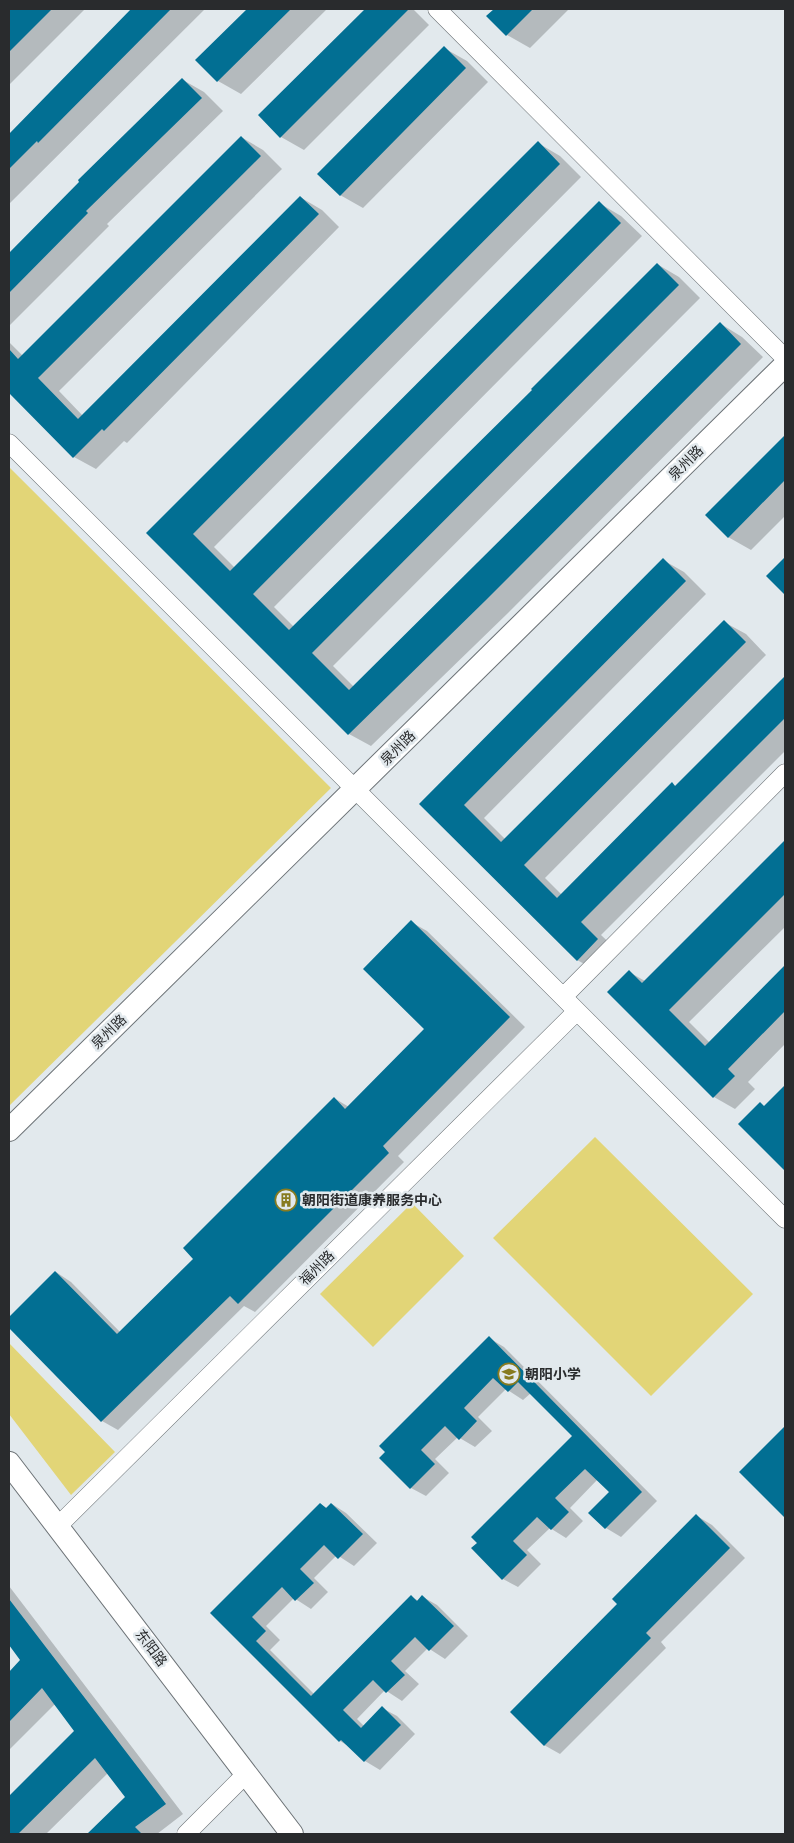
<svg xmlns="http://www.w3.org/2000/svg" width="794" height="1843" viewBox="0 0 794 1843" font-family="'Fira Sans','Noto Sans SC',sans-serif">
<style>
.green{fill:#e2d577}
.shadow{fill:#0003}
.building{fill:#026f93}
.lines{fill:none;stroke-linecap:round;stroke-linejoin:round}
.minor-casing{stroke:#6d7377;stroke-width:19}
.tertiary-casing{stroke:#6d7377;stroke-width:24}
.minor{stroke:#fff;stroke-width:18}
.tertiary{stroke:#fff;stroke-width:22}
.labels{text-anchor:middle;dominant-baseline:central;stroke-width:5;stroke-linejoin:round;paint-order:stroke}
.street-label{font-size:14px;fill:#292b2d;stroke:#e2e9ed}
.poi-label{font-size:14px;font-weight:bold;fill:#292b2d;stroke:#e2e9ed;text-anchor:start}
</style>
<rect width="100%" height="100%" fill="#e2e9ed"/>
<path class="green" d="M9,467L331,788L9,1106Z
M595,1137L753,1294L651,1396L493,1238Z
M412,1203L464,1256L373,1347L320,1294Z
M9,1343L115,1452L71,1495L9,1414Z"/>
<path class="shadow" d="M13,9H85L9,85V13Z
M133,9H205L9,204V136Z
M249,9H327L241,94L218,81L197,60Z
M366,9H413L429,25L304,150L281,137L260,115Z
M496,9H569L530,48L507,35L488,16Z
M444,48L467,61L488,82L363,208L340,195Z
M183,80L204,92L223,111L107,224L109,226L9,326V254Z
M241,137L263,150L282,169L59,391L83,416L300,197L322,210L339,227L127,443L124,441L96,469L74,457L9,392V342L23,356Z
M538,143L560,156L581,177L214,547L235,568L599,203L621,216L642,236L274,607L294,627L534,390L657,264L679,277L700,298L333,666L354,687L721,324L742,337L763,357L508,613L371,746L349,734L148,533Z
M785,436V516L751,550L728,537L706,515Z
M663,560L684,572L706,594L484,818L505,839L724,622L746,634L766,655L545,878L562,895L672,784L677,787L783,680L785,681V751L601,935L619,952L599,972L577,960L421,804Z
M781,846L785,848V927L689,1022L710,1043L785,967V1044L748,1082L755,1089L735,1109L714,1097L629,972L645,981Z
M411,922L427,931L525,1027L398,1156L404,1162L255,1312L244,1306L118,1430L102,1421L9,1327V1318L56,1272L71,1282L120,1332L195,1259L334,1098L349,1107L426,1029Z
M785,1087V1169L740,1124L765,1107Z
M489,1338L504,1347L657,1501L621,1537L606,1528L610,1492L598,1479L570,1508L583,1521L566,1538L550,1528L527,1550L541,1564L518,1587L503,1579L478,1543L574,1436L531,1393L523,1400L506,1389L478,1417L492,1431L475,1447L458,1437L435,1459L449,1473L426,1496L411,1488L381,1458Z
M785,1428V1516L741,1472Z
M320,1504L327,1508L332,1504L346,1513L377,1543L354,1566L337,1555L314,1578L328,1592L311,1609L294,1598L266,1626L280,1640L270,1650L314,1694L411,1597L419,1601L423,1597L437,1605L468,1636L445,1659L428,1648L405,1671L419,1684L402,1701L385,1690L357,1719L364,1726L382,1708L397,1716L415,1734L380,1770L365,1761L350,1747L340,1741L212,1613Z
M697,1516L712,1525L745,1558L661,1642L666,1648L560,1754L544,1745L619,1604Z
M9,1586L183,1814L157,1834H89L127,1797L108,1773L46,1834H9V1797L76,1731L55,1704L9,1750V1674L11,1672H31L9,1643Z"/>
<path class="building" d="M9,9H52L9,52Z
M131,9H171L38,143L37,141L9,169V134Z
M247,9H291L217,82L195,60Z
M365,9H409L280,138L258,115Z
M494,9H533L506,36L486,16Z
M444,46L466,68L340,196L317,174Z
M182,78L202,98L86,211L88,213L9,293V253L79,182L78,180Z
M241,136L261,156L38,378L78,419L300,196L319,214L104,431L102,429L73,458L9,393V349L18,359Z
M538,141L560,164L193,534L230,571L599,201L621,223L253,594L289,630L532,390L531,389L657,263L679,285L312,653L349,690L720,322L741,344L486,600L348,735L146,533Z
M785,435V480L728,538L705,515Z
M785,557V595L766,576Z
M663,558L686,581L464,805L501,842L724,620L746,642L524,865L557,898L672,782L675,786L785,676V718L581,922L598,939L577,961L419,804Z
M785,840V894L669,1010L705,1046L785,965V1011L728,1069L735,1076L713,1098L607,992L629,970L642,983Z
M411,920L510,1017L383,1146L389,1153L238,1304L230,1296L101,1422L9,1328V1317L55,1271L117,1334L193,1259L183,1248L334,1097L345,1109L424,1029L363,969Z
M785,1085V1171L738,1124L760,1102L764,1106Z
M489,1336L642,1492L605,1529L588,1513L609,1492L585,1469L555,1498L569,1512L551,1530L537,1517L513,1541L527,1555L502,1580L471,1548L477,1543L471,1537L572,1436L518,1382L508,1392L493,1378L464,1408L477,1421L459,1440L445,1426L421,1450L435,1464L410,1489L379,1458L385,1452L379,1446Z
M785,1426V1518L739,1472Z
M320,1503L326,1508L331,1503L363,1534L338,1559L324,1545L300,1569L314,1583L295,1601L282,1587L252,1617L266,1631L256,1641L311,1696L411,1595L417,1601L422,1595L454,1626L429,1651L415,1637L391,1661L405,1675L386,1693L373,1680L343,1710L361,1728L382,1706L401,1725L364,1762L341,1740L339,1742L210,1613Z
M696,1514L730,1548L646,1633L651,1638L544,1746L510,1712L617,1604L612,1599Z
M9,1599L166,1804L135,1827L142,1834H87L125,1797L95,1758L18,1834H9V1796L74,1731L42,1688L9,1722V1672L20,1660L9,1645Z"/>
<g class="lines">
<g class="minor-casing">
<path id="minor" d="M437,9L785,358
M9,443L785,1219
M563,997L785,773
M58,1526L577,1011
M186,1834L246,1774"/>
</g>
<g class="tertiary-casing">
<path id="tertiary" d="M9,1130L785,365
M9,1463L292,1834"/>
</g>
<use href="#minor" class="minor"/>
<use href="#tertiary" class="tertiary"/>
</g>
<defs>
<g id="building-ring" transform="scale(1.125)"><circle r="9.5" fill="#e2e9ed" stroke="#877b20" stroke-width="1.5"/><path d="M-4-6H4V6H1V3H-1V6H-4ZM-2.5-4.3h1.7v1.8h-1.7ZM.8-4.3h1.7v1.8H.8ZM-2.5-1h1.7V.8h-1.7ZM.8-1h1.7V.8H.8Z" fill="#877b20"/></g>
<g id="school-ring" transform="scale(1.125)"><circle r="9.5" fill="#e2e9ed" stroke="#877b20" stroke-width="1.5"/><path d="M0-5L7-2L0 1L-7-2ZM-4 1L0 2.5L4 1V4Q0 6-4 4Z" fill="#877b20"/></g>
</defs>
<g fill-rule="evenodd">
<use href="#building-ring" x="286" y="1200"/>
<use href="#school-ring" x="509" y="1374"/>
</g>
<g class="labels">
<g class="street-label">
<text transform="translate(686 463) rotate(-45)">泉州路</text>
<text transform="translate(398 748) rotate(-45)">泉州路</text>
<text transform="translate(109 1032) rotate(-44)">泉州路</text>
<text transform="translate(317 1268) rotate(-45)">福州路</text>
<text transform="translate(151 1648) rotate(53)">东阳路</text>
</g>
<g class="poi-label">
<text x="302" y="1200">朝阳街道康养服务中心</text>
<text x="525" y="1374">朝阳小学</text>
</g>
</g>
<rect width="794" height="1843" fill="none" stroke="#292b2d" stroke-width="20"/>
</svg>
